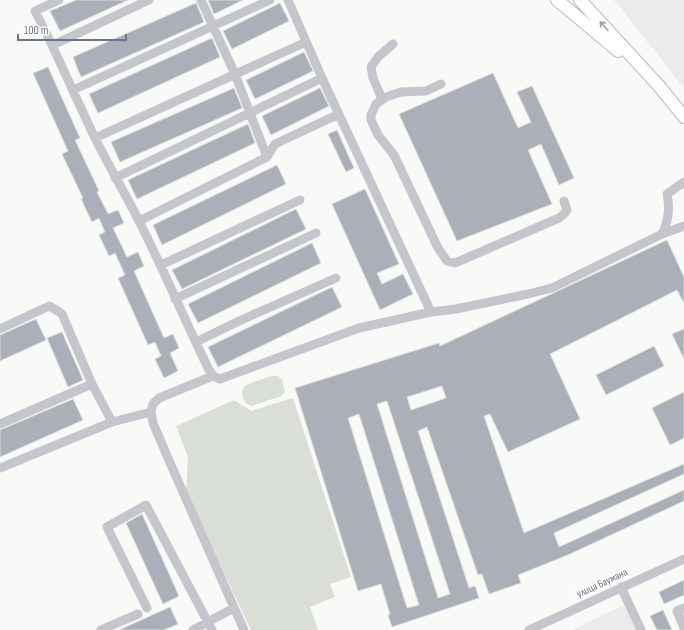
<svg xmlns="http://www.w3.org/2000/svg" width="684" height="630" viewBox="0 0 684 630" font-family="'Sofia Sans Condensed',sans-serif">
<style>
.built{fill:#eaebeb}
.green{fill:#d9ded7}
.building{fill:#abb0b8;stroke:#dbdcda;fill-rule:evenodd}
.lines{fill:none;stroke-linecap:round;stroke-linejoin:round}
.major-casing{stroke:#b8babf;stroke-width:14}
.minor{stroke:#c4c6cb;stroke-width:9}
.major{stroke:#fff;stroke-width:12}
.oneway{stroke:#989eaa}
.labels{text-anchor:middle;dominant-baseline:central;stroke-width:4;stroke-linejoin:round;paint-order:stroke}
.street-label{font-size:11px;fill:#6c7586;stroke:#fff}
</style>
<rect width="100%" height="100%" fill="#f9faf8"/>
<path class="built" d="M614,0H684V88Z
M624,605L636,630H572Z"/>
<path class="green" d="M273,376H278L282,379L285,392L281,396L252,406C247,405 245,403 243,398C242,394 241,389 245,386C251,382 266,378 273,376Z
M293,398L351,577L330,584L335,597L310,607L318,630H251L186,493L188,457L176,426L234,400L251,411Z"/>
<path class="building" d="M76,0H128L60,31L50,11Z
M208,0H243L214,14Z
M196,3L204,22L81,77L73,57Z
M280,3L289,21L232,49L223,31Z
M212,38L220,57L98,113L89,94Z
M304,52L313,71L255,99L246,80Z
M48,67L80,138L75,140L99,191L97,192L108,214L118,210L124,223L113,228L127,257L138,252L144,266L134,271L164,338L173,334L179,348L170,353L178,371L164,378L155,359L161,356L155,342L148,345L118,278L125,275L115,253L109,256L99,235L105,232L99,218L92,222L81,199L83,198L62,154L68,151L33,73Z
M493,73L518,128L531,122L517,92L532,86L574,178L559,185L541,144L528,150L552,204L457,241L399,114Z
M234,88L242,108L120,162L111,142Z
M320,88L329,106L271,135L262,116Z
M248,124L255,143L137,199L128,180Z
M337,130L354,168L346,172L328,134Z
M277,165L286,184L162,245L153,225Z
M365,189L399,264L377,273L382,284L403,274L413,294L380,310L332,204Z
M296,209L306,229L182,289L172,270Z
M667,240L684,277V303L677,290L550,354L580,419L508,452L490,414L484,416L524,533L684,464V474L554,533L559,547L684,490V501L570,554L518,575L521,583L489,594L482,574L478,575L427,427L418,431L469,588L475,586L479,598L392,627L388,615L390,614L381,584L358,591L295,388L439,343L440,346ZM442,386L446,398L411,410L407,397ZM387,401L450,594L438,598L377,404ZM359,414L419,605L407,608L348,418Z
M312,243L321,263L198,323L188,304Z
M332,287L342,307L218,367L208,347Z
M36,319L46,340L0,361V335Z
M684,329V359L672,334Z
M62,332L83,380L68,387L47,338Z
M654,346L664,366L606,395L596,375Z
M684,392V438L670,445L652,408Z
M73,399L83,420L0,457V430Z
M142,514L179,596L163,604L126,523Z
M684,580V595L664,604L659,592Z
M170,607L178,624L164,630H119Z
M663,610L672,630H657L650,616Z"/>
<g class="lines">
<g class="major-casing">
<path id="major" d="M557,0L618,51
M580,0L659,86L684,117"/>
</g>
<path class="minor" d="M59,0L35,11C57,53 75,97 96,140C110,168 126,195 140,223C164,271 185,320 208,368L213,376L220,379L359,328L431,312L456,309L528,294L552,288L662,234L684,226
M201,0L235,74L267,157
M288,0L322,78L431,312
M53,45L149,0
M441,84L426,91L401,92L386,97L376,104L371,115V120L378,135L394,155L438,248L447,261L455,263L559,218L564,214L567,210L564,201
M73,90L270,0
M382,99L373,78L371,67L378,57L393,44
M95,138L306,42
M115,178L322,78
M139,221L267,157L275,144L339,114
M662,234C668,222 670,207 667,194L684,182
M161,265L300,200
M175,299L316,233
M0,329L49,306L58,311L62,314L92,384L112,422
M196,342L239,321L336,278
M213,376L159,398L153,404L151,412L153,423L171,465L244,630
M0,424L92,384
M0,468L112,422L151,412
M621,587L641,630
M147,608L107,527L146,505L212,630
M684,608L677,611L684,628
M101,630L138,614
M193,630L234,608
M529,630L684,559"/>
<use href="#major" class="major"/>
</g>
<defs><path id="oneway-shaft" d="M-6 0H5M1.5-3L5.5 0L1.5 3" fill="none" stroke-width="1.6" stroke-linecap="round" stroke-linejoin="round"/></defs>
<use class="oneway" href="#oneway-shaft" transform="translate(604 26) rotate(-132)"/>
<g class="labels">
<g class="street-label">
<text transform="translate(602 583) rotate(-25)">улица Баумана</text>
</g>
</g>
<path d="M18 34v6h108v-6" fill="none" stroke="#6c7586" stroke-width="2"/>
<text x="24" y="34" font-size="12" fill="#6c7586" stroke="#ffffff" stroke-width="3" paint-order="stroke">100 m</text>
</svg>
